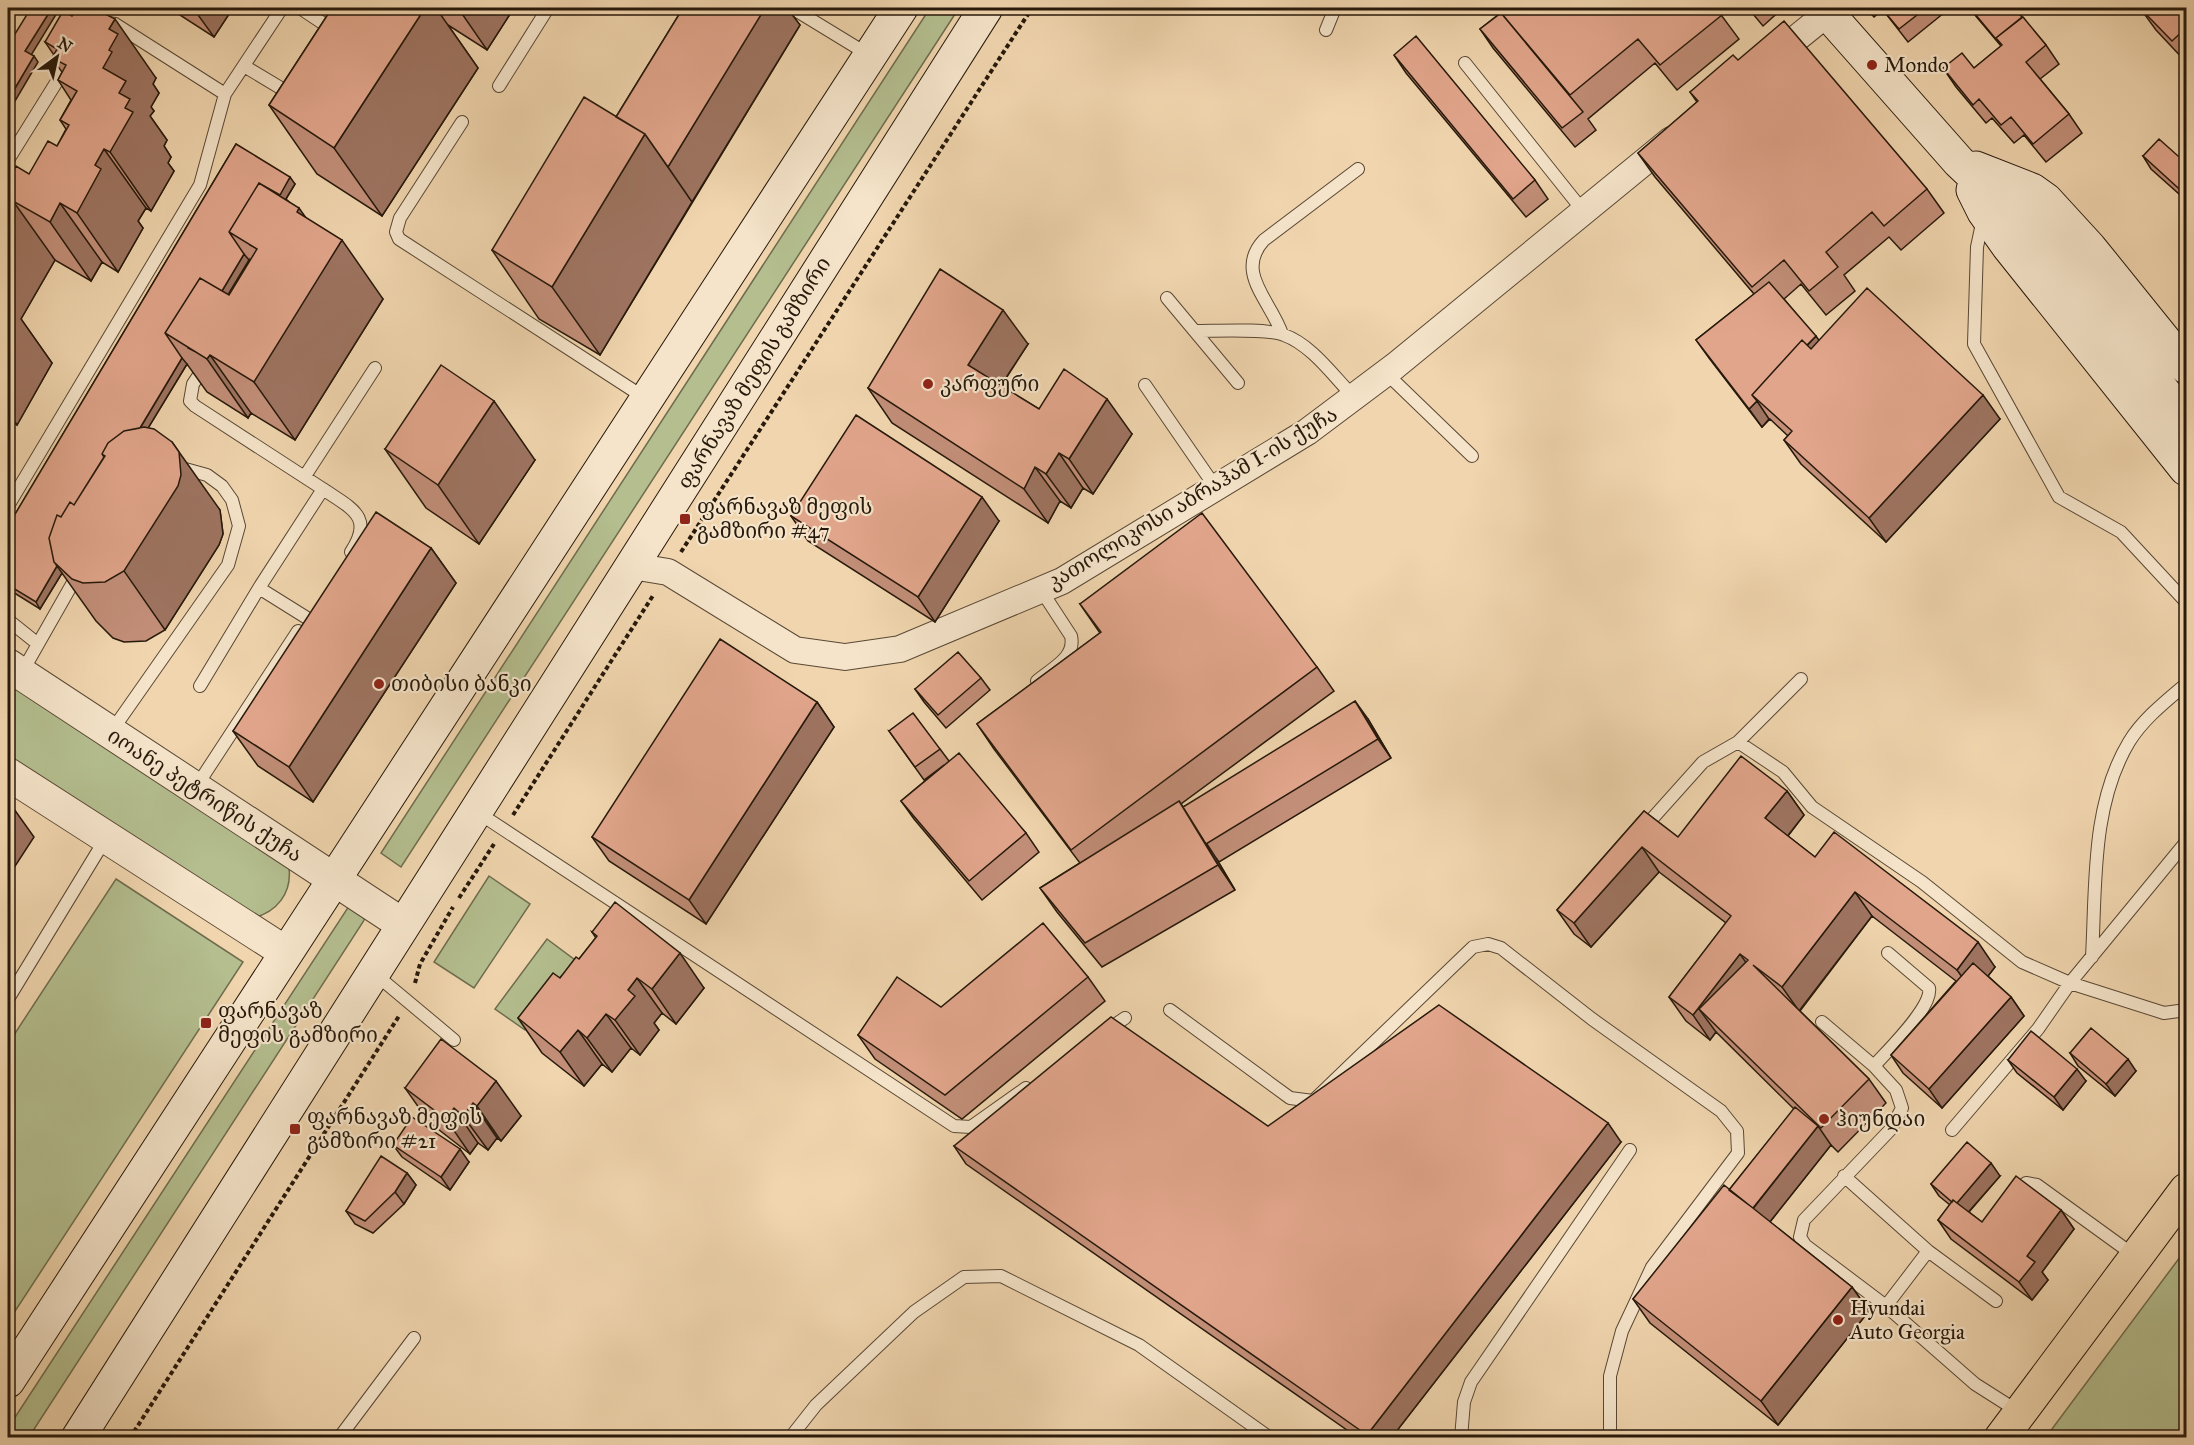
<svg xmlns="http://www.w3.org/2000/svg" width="2194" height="1445" viewBox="0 0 2194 1445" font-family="'IM FELL Great Primer','Noto Serif Georgian',serif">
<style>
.green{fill:#b4be8f;stroke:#6e6c4d;stroke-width:1.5}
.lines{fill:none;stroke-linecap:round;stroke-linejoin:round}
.service-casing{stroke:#594834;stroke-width:14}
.minor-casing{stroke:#594834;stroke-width:28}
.tertiary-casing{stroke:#594834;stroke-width:34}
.secondary-casing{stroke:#27190b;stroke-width:35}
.trunk-casing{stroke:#27190b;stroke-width:35}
.path{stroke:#27190b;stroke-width:4;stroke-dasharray:4.5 3;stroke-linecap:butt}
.service{stroke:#f5e4ca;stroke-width:12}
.minor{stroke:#f5e4ca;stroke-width:26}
.tertiary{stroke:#f5e4ca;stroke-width:32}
.secondary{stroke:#f5e4ca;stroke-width:33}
.trunk{stroke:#f0d5ae;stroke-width:33}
.wall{fill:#c28e78;stroke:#27190b;stroke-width:1.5;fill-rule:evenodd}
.shaded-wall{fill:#9e7461;stroke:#27190b;stroke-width:1.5}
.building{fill:#e1a58b;stroke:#27190b;stroke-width:1.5}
.poi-dot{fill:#8f2418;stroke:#f5e4ca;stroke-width:2}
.labels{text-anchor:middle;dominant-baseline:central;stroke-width:4.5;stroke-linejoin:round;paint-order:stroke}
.poi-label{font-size:21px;fill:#27190b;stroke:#f5e4ca;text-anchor:start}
.street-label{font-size:21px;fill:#27190b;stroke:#f5e4ca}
</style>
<rect width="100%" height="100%" fill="#f0d5ae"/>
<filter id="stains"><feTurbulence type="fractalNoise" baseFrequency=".00333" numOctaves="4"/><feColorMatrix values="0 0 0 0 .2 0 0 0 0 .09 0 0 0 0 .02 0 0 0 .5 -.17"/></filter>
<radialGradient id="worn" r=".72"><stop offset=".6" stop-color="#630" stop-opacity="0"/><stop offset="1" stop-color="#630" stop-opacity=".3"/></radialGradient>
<path class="green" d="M930,8H959L401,867L381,853Z
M8,678L289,868C292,893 277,912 253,918L8,762Z
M489,876L530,904L474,988L434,962Z
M116,879L243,962L8,1322V1044Z
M349,906L365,918L363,922L29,1437H8V1428Z
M547,939L575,960L525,1030L495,1009Z
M2186,1249V1437H2046Z"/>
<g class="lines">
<g class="service-casing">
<path id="service" d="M300,8L336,32
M792,8L869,55
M108,23L115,24L225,94L282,8
M1326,30L1335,8
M1465,63L1584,212
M244,66L294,96
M499,86L548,8
M462,122L400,218L396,232L399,239L645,398
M8,160L69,62
M1983,219L1977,247L1974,344L2059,497L2121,532L2186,602
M1167,298L1238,383
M1195,331C1217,331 1266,328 1284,335C1312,345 1334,377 1354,397
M1282,334C1271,301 1234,272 1264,240L1358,169
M205,366L193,384L190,401L195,406L323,489L259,588L307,618
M1386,373L1472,456
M1145,385L1216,488
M305,476L375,368
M323,489C350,508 375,516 351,552
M8,506L200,185L225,94
M8,620L38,644
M21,674L79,572
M1037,681C1052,668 1076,658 1071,636L1041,590
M200,686L259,588
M111,732L228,565L239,526L232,500L222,486L207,475L178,467
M1738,742L1783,772L1812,807L1922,882L2022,962L2070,983L2164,1013L2186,1010
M196,787L298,631
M477,812L954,1126L971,1127L1026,1088
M1643,829L1703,762L1738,742L1801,679
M2092,957C2096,886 2091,805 2129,742C2143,719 2166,701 2186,684
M375,974L454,1040
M8,999L106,838
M1170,1010L1290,1098L1313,1101L1473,947L1488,944L1501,948L1592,1019L1721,1111L1737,1131L1738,1153L1652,1267L1622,1331L1610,1376V1438
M1822,1022L1874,1066
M1106,1031L1125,1018
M1952,1130L2038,1029L2070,983L2186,842
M1844,1176L1928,1251
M2015,1193L2026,1183L2037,1185L2135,1256
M1996,1301L1928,1251L1886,1306L1975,1384L2019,1412
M1886,1306L1805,1245L1800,1237L1804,1220L1891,1129L1902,1108L1896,1090L1874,1066C1887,1051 1933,1007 1929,988L1888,953
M339,1438L414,1338
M790,1438L816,1405L914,1312L964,1277L1001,1276L1139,1345L1270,1438
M1461,1438L1464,1402L1471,1382L1630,1150"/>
</g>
<g class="minor-casing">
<path id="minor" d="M1772,58L1834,8
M632,566L668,572L795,650L845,657L900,649L1062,581L1307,432L1395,366L1671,140"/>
</g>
<g class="tertiary-casing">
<path id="tertiary" d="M8,665L402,924
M8,774L285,952"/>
</g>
<g class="secondary-casing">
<path id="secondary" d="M1823,8L1959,162L2048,246L2186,420
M1976,168L2032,190L2046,200L2090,248L2186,367
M1973,190L1984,212L2008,246L2186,469
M8,1381L901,8
M78,1438L986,8"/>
</g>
<g class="trunk-casing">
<path id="trunk" d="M2001,1438L2186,1190"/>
</g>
<path class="path" d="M681,552L1032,8
M513,815L654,594
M459,898L494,844
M415,983L420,964L453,907
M130,1438L399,1016"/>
<use href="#service" class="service"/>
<use href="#minor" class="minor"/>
<use href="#tertiary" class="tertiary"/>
<use href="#secondary" class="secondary"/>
<use href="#trunk" class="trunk"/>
</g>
<path class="wall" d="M169,8H233L214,37Z
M332,8H514L487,50L448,25L478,68L382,216L317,174L269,105Z
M683,8H787L800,25L600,355L539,319L492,250L616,117Z
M1495,8H1716L1739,39L1677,90L1655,63L1588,119L1596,130L1575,147L1493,48L1480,29L1499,14Z
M1748,8H1781L1782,9L1763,26Z
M1866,8H1885L1874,17Z
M1887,8H1950L1908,42L1883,10Z
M1969,8H2014L2046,45L2059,64L2040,79L2069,114L2082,133L2046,162L2024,135L2014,143L1992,118L1986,123L1956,87L1943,68H1974L2001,46Z
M2140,8H2187V63L2156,30Z
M45,42L156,78L153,84L159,93L151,107L154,111L150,116L167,140L164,146L171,157L168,163L174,171L151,211L146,208L138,221L143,228L118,272L102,262L91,281L55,260L21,319L52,363L17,425L12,422L8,430V178L9,179L29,174L57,146L66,129L60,120L71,100L58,80L62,72L52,58L54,55Z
M1394,55L1535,180L1548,199L1526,217L1406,73Z
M1738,60L1927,189L1944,213L1901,250L1889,237L1844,275L1855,291L1826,315L1801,284L1784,299L1819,341L2000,419L1886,542L1801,464L1784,440L1788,436L1770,419L1762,427L1709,358L1696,340L1754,294L1655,177L1638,153L1697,102L1690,92Z
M236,144L295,184L286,199L306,218L383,299L295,440L251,413L248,418L207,392L187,364L148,428L220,510L223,534L219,545L165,630L146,641L124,642L113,638L96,621L62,573L40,609L8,589V526ZM249,260V261L228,295Z
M2143,156L2187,164V201L2151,169Z
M1028,344L1001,386L1039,409L1132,434L1093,494L1083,488L1071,508L1060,501L1048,523L892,423L868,388Z
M385,449L535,460L479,544L426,508Z
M791,516L999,521L935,622L808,541Z
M431,548L456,583L313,802L258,766L233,731Z
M1080,604L1317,667L1334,691L1181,804L1183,807L1368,719L1391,758L1219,862L1216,858L1235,890L1102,967L1057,912L1040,888L1080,863L994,749L977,724L1100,633Z
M981,678L990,690L946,728L924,702L915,689Z
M817,702L834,727L706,924L609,861L592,837Z
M889,731L940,749L949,761L1026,833L1039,852L982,900L914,819L901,801L944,765L924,780Z
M1787,791L1804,815L1788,836L1815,857L1995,967L1988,976L2011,997L2024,1016L1942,1108L1903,1073L1891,1055L1956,981L1872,916L1800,1011L1869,1079L1886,1103L1838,1152L1831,1145L1770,1222L1852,1287L1869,1311L1778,1425L1650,1323L1633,1299L1729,1190L1794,1109L1716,1032L1710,1040L1686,1021L1669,997L1726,923L1659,872L1591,947L1574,934L1557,910L1644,811L1678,837Z
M592,932L704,988L676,1024L662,1013L654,1023L659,1030L640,1055L631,1048L612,1072L602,1064L584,1086L542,1053L518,1018L579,959L596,938Z
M1088,977L1105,1001L962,1119L875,1059L858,1035L941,1007Z
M2070,1053L2136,1071L2115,1096L2078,1066Z
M2008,1060L2086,1081L2063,1110L2017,1073Z
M405,1088L521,1116L501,1141L497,1138L488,1150L478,1143L470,1154L429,1122Z
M1268,1126L1621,1142L1392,1437H1357L966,1164L954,1146Z
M393,1145L469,1162L450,1190L402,1157Z
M407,1173L416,1185L404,1204L373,1233L355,1224L346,1211Z
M2000,1176L1969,1212L1982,1222L2061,1210L2074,1229L2042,1272L2048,1280L2032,1300L1951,1239L1938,1220L1950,1205L1939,1196L1931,1184Z"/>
<path class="shaded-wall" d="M52,8H60L30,57L25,51Z
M193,8H233L214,37Z
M425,8H436L478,68L382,216L334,148Z
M458,8H514L487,50Z
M765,8H787L800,25L692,202L668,167Z
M115,19L156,78L153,84L159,93L151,107L154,111L150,116L167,140L164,146L171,157L168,163L174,171L151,211L110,152L125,108L103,68L109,50V29Z
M34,56L38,62L8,113V100Z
M645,134L692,202L600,355L552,287Z
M104,149L146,208L138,221L143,228L118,272L77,213L95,165Z
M290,177L295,184L256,248L250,245Z
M13,201L55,260L21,319L52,363L17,425L8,411V212Z
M60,203L102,262L91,281L50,222Z
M299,208L332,255L342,240L383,299L295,440L254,382L297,212Z
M244,254L249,260L194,351L188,348Z
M1003,310L1028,344L992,399L968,365Z
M1816,336L1829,355L1758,399Z
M210,355L251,413L248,418L207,359Z
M182,358L187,364L119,476L115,470Z
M1983,395L2000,419L1886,542L1869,518Z
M1107,399L1132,434L1093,494L1069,459Z
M494,401L535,460L479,544L438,485Z
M1757,401L1769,419L1762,427L1749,409Z
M8,416L12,422L8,430Z
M172,442L220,510L223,534L219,545L165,630L124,571Z
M1059,453L1083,488L1071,508L1046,474Z
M1035,467L1060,501L1048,523L1024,489Z
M982,497L999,521L935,622L918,597Z
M431,548L456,583L313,802L289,767Z
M57,566L62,573L40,609L36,602Z
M1355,701L1368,719L1391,758L1378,739Z
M817,702L834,727L706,924L689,900Z
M1787,791L1804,815L1782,843L1765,818Z
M1179,801L1216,858L1235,890L1218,865Z
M9,802L34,837L8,877V805Z
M1642,847L1659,872L1591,947L1574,923Z
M1855,892L1872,916L1799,1011L1782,987Z
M1978,942L1995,967L1974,994L1957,970Z
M680,953L704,988L676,1024L652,989Z
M1740,954L1757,978L1699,1009L1716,1032L1710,1040L1693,1015Z
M637,978L662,1013L654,1023L659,1030L640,1055L615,1020L628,990Z
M2011,997L2024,1016L1942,1108L1929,1089Z
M606,1014L631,1048L612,1072L587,1038Z
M578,1030L602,1064L584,1086L560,1052Z
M2128,1059L2136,1071L2115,1096L2106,1084Z
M2077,1069L2086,1081L2063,1110L2054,1097Z
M496,1081L521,1116L501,1141L477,1106Z
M473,1103L497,1138L488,1150L463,1116Z
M454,1108L478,1143L470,1154L446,1119Z
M1608,1123L1621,1142L1392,1437H1369L1367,1435Z
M1818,1126L1831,1145L1765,1228L1752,1210Z
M460,1149L469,1162L450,1190L441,1177Z
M1991,1163L2000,1176L1964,1217L1955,1205Z
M407,1173L416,1185L404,1204L395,1192Z
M2061,1210L2074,1229L2042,1272L2048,1280L2032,1300L2019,1282L2027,1256Z
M1852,1287L1869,1311L1778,1425L1761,1401Z"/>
<path class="building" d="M31,8H52L25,51L34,56L8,100V41L10,42Z
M77,8H79L90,14L94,8L115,19L109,29L118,34L109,50L112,52L103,68L126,81L119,93L130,99L125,108L133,112L110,152L104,149L95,165L101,169L77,213L60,203L50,222L13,201L8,212V178L9,179L16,166L29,174L48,141L57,146L69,125L60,120L77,91L58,80L66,65L52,58L57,49L45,42L63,11L72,16Z
M332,8H425L334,148L269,105Z
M683,8H765L668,167L645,134L616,117Z
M1497,8H1716L1722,15L1660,65L1638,39L1570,95Z
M1749,8H1761L1754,13Z
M1887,8H1926L1899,29L1883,10Z
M1970,8H2014L2022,17L1996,38L2000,44Z
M2140,8H2187V27L2172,41Z
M1501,13L1583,112L1562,128L1480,29Z
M2023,17L2046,45L2026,62L2069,114L2033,144L2011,117L2001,125L1979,99L1973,105L1943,68L1962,53L1974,68L2002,45L1996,38Z
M1784,21L1927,189L1884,226L1872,212L1826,252L1838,267L1809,291L1784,260L1752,287L1638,153L1698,101L1690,92L1733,55L1738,60Z
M1416,36L1535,180L1513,199L1394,55Z
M584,97L645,134L552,287L492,250Z
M2159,139L2187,164V196L2143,156Z
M236,144L290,177L280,195L259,183L229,232L244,254L222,291L200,278L165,333L182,358L140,428L124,431L108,443L102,454L104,457L74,505L70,502L61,517L57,515L49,538L54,562L57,566L36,602L8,585V526Z
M259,183L299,208L297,212L342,240L254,382L210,355L207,359L165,333L200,278L229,295L257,249L229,232Z
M940,269L1003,310L968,365L1039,409L1064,369L1107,399L1069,459L1059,453L1046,474L1035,467L1024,489L868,388Z
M1769,282L1816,336L1807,345L1802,340L1752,395L1757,401L1749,409L1696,340Z
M1867,288L1983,395L1869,518L1784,440L1792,431L1752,395L1802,340L1811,349Z
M8,302L11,304L8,311Z
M441,365L494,401L438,485L385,449Z
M856,415L982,497L918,597L791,516Z
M144,427L154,429L172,442L179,452L181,475L178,486L124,571L105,582L83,583L72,579L54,562L49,538L57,515L61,517L70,502L74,505L105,456L102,454L108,443L124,431Z
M376,512L431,548L289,767L233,731Z
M1202,513L1317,667L1071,850L977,724L1101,632L1080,604Z
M720,639L817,702L689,900L592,837Z
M958,652L981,678L938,715L915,689Z
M1355,701L1378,739L1206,844L1183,807Z
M913,713L940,749L915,767L889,731Z
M959,753L1026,833L969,881L901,801Z
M1741,756L1787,791L1765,818L1815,857L1834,832L1978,942L1957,970L1855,892L1782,987L1753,965L1869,1079L1821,1128L1699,1009L1748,960L1740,954L1693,1015L1669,997L1731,916L1642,847L1574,923L1557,910L1644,811L1678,837Z
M1179,801L1218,865L1085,943L1040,888Z
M615,902L680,953L652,989L637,978L628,990L635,996L615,1020L606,1014L587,1038L578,1030L560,1052L518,1018L553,973L560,978L576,957L579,959L597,936L592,932Z
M1043,923L1088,977L945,1095L858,1035L897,977L941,1007Z
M1973,963L2011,997L1929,1089L1891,1055Z
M1439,1005L1608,1123L1367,1435L954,1146L1111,1017L1268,1126Z
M2091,1028L2128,1059L2106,1084L2070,1053Z
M2031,1031L2077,1069L2054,1097L2008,1060Z
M441,1039L496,1081L477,1106L473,1103L463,1116L454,1108L446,1119L405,1088Z
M1795,1107L1818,1126L1753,1208L1729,1190Z
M412,1117L460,1149L441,1177L393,1145Z
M1967,1142L1991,1163L1957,1203L1953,1200L1952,1202L1931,1184Z
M381,1156L407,1173L395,1192L365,1221L346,1211Z
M2016,1176L2061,1210L2027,1256L2035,1262L2019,1282L1938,1220L1953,1200L1982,1222Z
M1724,1185L1852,1287L1761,1401L1633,1299Z"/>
<g class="poi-dot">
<circle cx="1872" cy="65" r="6"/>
<circle cx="928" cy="384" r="6"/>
<rect x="679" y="513" width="12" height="12" rx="3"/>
<circle cx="379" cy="684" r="6"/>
<rect x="200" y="1017" width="12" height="12" rx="3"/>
<circle cx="1824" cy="1119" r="6"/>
<rect x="289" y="1123" width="12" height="12" rx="3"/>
<circle cx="1838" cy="1320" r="6"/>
</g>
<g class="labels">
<g class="poi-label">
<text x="1884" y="65">Mondo</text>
<text x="940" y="384">კარფური</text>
<text x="697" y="507">ფარნავაზ მეფის<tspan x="697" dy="24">გამზირი #47</tspan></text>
<text x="391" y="684">თიბისი ბანკი</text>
<text x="218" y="1011">ფარნავაზ<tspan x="218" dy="24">მეფის გამზირი</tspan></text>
<text x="307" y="1117">ფარნავაზ მეფის<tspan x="307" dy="24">გამზირი #21</tspan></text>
<text x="1836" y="1119">ჰიუნდაი</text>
<text x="1850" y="1308">Hyundai<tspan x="1850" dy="24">Auto Georgia</tspan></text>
</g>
<g class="street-label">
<text transform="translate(754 373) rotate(-58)">ფარნავაზ მეფის გამზირი</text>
<text transform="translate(1192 498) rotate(-31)">კათოლიკოსი აბრაჰამ I-ის ქუჩა</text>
<text transform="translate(205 795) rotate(33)">იოანე პეტრიწის ქუჩა</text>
</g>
</g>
<rect width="2194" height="1445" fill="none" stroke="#f0d5ae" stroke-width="30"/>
<rect x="9" y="9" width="2176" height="1427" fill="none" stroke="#27190b" stroke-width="3"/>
<rect x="15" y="15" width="2164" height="1415" fill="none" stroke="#27190b" stroke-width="1.5"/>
<g transform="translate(57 57) rotate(33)" stroke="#f5e4ca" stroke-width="4.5" paint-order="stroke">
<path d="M0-4.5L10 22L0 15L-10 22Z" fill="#27190b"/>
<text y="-9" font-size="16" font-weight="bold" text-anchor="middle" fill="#27190b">N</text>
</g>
<rect width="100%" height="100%" filter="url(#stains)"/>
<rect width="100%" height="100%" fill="url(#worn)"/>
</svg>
